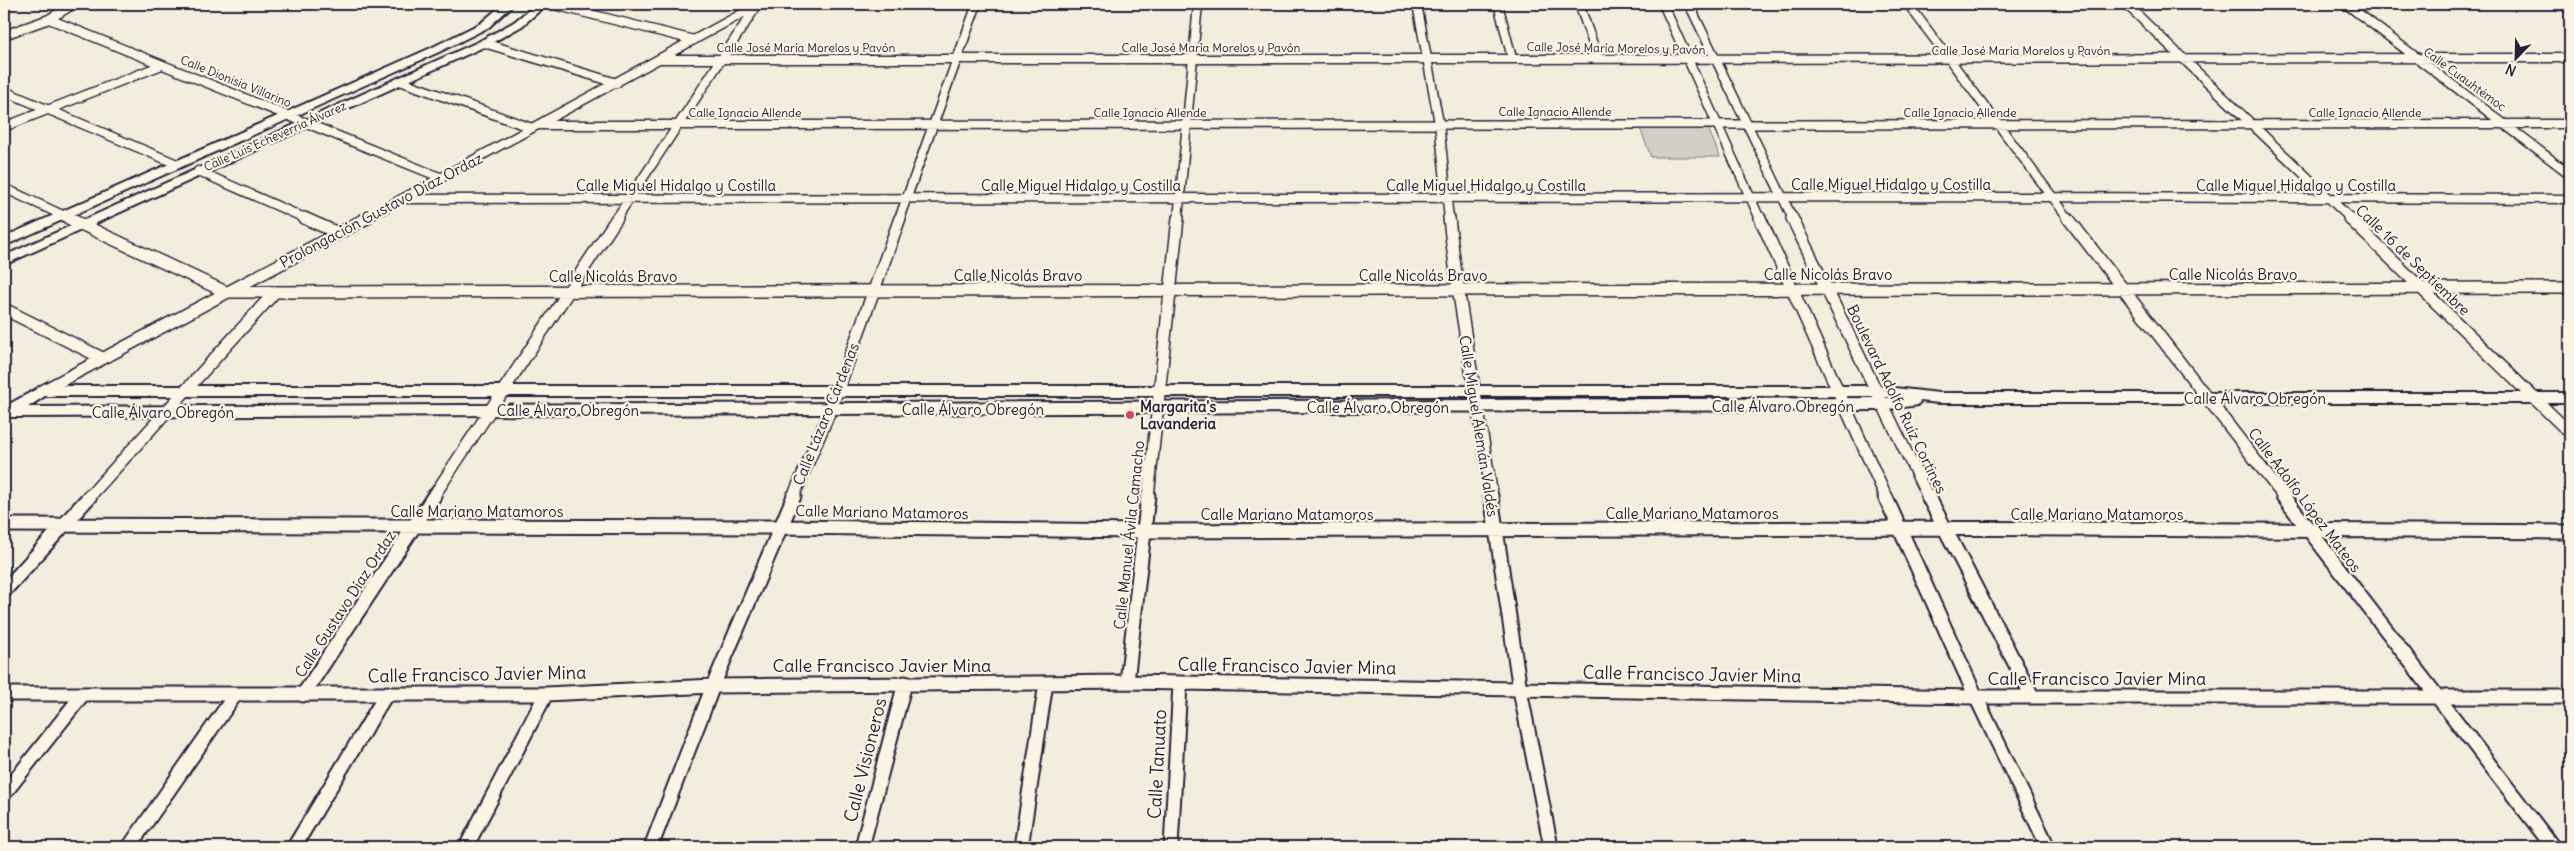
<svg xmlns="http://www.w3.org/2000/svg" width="2574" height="851" viewBox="0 0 2574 851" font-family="Delius,sans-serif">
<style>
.green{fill:#d4cfc6;stroke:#7b7880}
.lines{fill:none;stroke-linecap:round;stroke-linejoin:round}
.street-far2-casing{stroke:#22223b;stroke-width:11}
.street-far1-casing{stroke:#22223b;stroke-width:14}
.street-casing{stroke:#22223b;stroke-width:17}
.secondary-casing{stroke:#22223b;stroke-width:4}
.street-far2{stroke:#fcf5e5;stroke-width:8}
.street-far1{stroke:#fcf5e5;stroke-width:11}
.street{stroke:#fcf5e5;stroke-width:13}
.secondary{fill:#fcf5e5;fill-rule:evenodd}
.poi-dot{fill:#d1495b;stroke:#fcf5e5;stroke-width:2}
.labels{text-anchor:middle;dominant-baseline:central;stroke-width:4.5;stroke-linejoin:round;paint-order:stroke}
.far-street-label{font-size:12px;fill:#22223b;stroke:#fcf5e5}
.street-label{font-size:15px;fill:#22223b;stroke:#fcf5e5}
.poi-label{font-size:15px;font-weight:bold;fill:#22223b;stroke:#fcf5e5;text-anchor:start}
.near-street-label{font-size:18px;fill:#22223b;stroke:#fcf5e5}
</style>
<rect width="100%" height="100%" fill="#f3edde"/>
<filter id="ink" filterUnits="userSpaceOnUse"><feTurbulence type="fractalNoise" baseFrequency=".02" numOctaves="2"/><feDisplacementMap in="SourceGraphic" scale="10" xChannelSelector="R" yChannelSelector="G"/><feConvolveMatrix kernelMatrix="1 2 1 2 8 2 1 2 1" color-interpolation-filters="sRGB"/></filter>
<g filter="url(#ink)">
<path class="green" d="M1640,128H1708L1720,157H1651Z"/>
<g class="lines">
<g class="street-far2-casing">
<path id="street-far2" d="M550,4L694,40
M1417,4L1439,123L1449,219
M1498,4L1512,58
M1579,4L1598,58
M1663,4L1760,219
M1689,4L1793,219
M1908,4L2069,219
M2126,4L2351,219
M2346,4L2570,174
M2561,4L2570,10
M49,19L442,178
M4,35L49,19L74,4
M484,43L617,83
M661,59C1297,57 1934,61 2570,58
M400,81L532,128
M4,91L177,164
M539,125L2570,124
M4,127L162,65
M198,171L307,219
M4,188L71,219
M401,199L2051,197L2570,199
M365,219L756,6
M616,219L758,4
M899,219L977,4
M1178,219L1198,4"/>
</g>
<g class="street-far1-casing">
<path id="street-far1" d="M68,218L226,292L2570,288
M304,218L338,233
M1449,218C1459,312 1478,404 1492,497
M1760,218L1886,497
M1792,218L1928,497
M2068,218L2284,497
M2349,218L2570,433
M4,309L102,358
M42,391L367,218
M89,497L275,292
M433,497L617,218
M793,497L831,409L900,218
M1148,497L1178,218"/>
</g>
<g class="street-casing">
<path id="street" d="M1491,496L1520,690L1551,847
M1885,496L1976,697L2048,847
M1928,496L2032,696
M2283,496L2553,847
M4,525L780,527L1143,531L1899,528L2570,532
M4,591L90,496
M1127,682L1148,496
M4,694H546L713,686L1127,682L1976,697H2570
M303,695L434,496
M4,794L83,694
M129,847L235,695
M294,847L387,693
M466,847L546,694
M651,847L713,686L794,496
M862,847L905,683
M1021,847L1046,683
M1171,847L1180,684"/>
</g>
<g class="secondary-casing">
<path id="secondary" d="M503,4H514L489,27L439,52L4,246V237L431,48L481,23Z
M536,4H547L522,26L488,45L4,265V256L480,41L514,22Z
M42,386H1877L1939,393H2570V403H1939L1920,401L1918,405L1882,410L11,417L4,419V407ZM45,396H1877L1895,398L28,407Z"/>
</g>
<use href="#street-far2" class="street-far2"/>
<use href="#street-far1" class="street-far1"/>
<use href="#street" class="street"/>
<use href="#secondary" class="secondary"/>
</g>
</g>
<circle class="poi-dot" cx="1130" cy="415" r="5"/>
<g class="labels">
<g class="far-street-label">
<text x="806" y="47">Calle José María Morelos y Pavón</text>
<text x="1211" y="47">Calle José María Morelos y Pavón</text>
<text transform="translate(1616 48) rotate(1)">Calle José María Morelos y Pavón</text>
<text x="2021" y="50">Calle José María Morelos y Pavón</text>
<text transform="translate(2465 79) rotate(36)">Calle Cuauhtémoc</text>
<text transform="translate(236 81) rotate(22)">Calle Dionisia Villarino</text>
<text x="1555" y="111">Calle Ignacio Allende</text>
<text x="745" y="112">Calle Ignacio Allende</text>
<text x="1150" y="112">Calle Ignacio Allende</text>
<text x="1960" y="112">Calle Ignacio Allende</text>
<text x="2365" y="112">Calle Ignacio Allende</text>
<text transform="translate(275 136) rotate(-24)">Calle Luis Echeverría Álvarez</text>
</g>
<g class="street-label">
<text x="1891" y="184">Calle Miguel Hidalgo y Costilla</text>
<text x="676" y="185">Calle Miguel Hidalgo y Costilla</text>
<text x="1081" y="185">Calle Miguel Hidalgo y Costilla</text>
<text x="1486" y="185">Calle Miguel Hidalgo y Costilla</text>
<text x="2296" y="185">Calle Miguel Hidalgo y Costilla</text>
<text transform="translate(381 210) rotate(-28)">Prolongación Gustavo Díaz Ordaz</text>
<text transform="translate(2413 260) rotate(44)">Calle 16 de Septiembre</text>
<text x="1828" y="274">Calle Nicolás Bravo</text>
<text x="2233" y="274">Calle Nicolás Bravo</text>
<text x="1018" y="275">Calle Nicolás Bravo</text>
<text x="1423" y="275">Calle Nicolás Bravo</text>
<text x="613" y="276">Calle Nicolás Bravo</text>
<text x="2255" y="398">Calle Álvaro Obregón</text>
<text transform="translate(1897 399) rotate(64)">Boulevard Adolfo Ruíz Cortines</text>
<text x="1783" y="406">Calle Álvaro Obregón</text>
<text x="1378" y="407">Calle Álvaro Obregón</text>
<text x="973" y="409">Calle Álvaro Obregón</text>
<text x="568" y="410">Calle Álvaro Obregón</text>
<text x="163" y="412">Calle Álvaro Obregón</text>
<text transform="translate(826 414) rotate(-68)">Calle Lázaro Cárdenas</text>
<text transform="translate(1479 426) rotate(81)">Calle Miguel Alemán Valdés</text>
<text transform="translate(2305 500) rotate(53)">Calle Adolfo López Mateos</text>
<text x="477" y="511">Calle Mariano Matamoros</text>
<text transform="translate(882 512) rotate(1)">Calle Mariano Matamoros</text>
<text x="1692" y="513">Calle Mariano Matamoros</text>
<text x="1287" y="514">Calle Mariano Matamoros</text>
<text x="2097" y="514">Calle Mariano Matamoros</text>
<text transform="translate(1129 535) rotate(-84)">Calle Manuel Ávila Camacho</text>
<text transform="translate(345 604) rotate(-57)">Calle Gustavo Díaz Ordaz</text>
</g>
<g class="poi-label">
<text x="1140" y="406">Margarita's<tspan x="1140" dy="17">Lavanderia</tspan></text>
</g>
<g class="near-street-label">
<text x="882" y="665">Calle Francisco Javier Mina</text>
<text transform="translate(1287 666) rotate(1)">Calle Francisco Javier Mina</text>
<text transform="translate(477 674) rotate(-1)">Calle Francisco Javier Mina</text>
<text transform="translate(1692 674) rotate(1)">Calle Francisco Javier Mina</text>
<text x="2097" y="678">Calle Francisco Javier Mina</text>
<text transform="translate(865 760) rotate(-76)">Calle Visioneros</text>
<text transform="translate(1157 764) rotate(-87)">Calle Tanuato</text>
</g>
</g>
<rect width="2574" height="851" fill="none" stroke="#fcf5e5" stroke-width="20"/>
<rect x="10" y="10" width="2554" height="831" fill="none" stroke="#22223b" stroke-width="2" filter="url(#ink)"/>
<g transform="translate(2516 58) rotate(203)" stroke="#fcf5e5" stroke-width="4" paint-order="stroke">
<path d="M0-4L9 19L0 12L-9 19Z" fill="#22223b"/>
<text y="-8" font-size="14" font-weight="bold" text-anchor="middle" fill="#22223b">N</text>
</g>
</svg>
